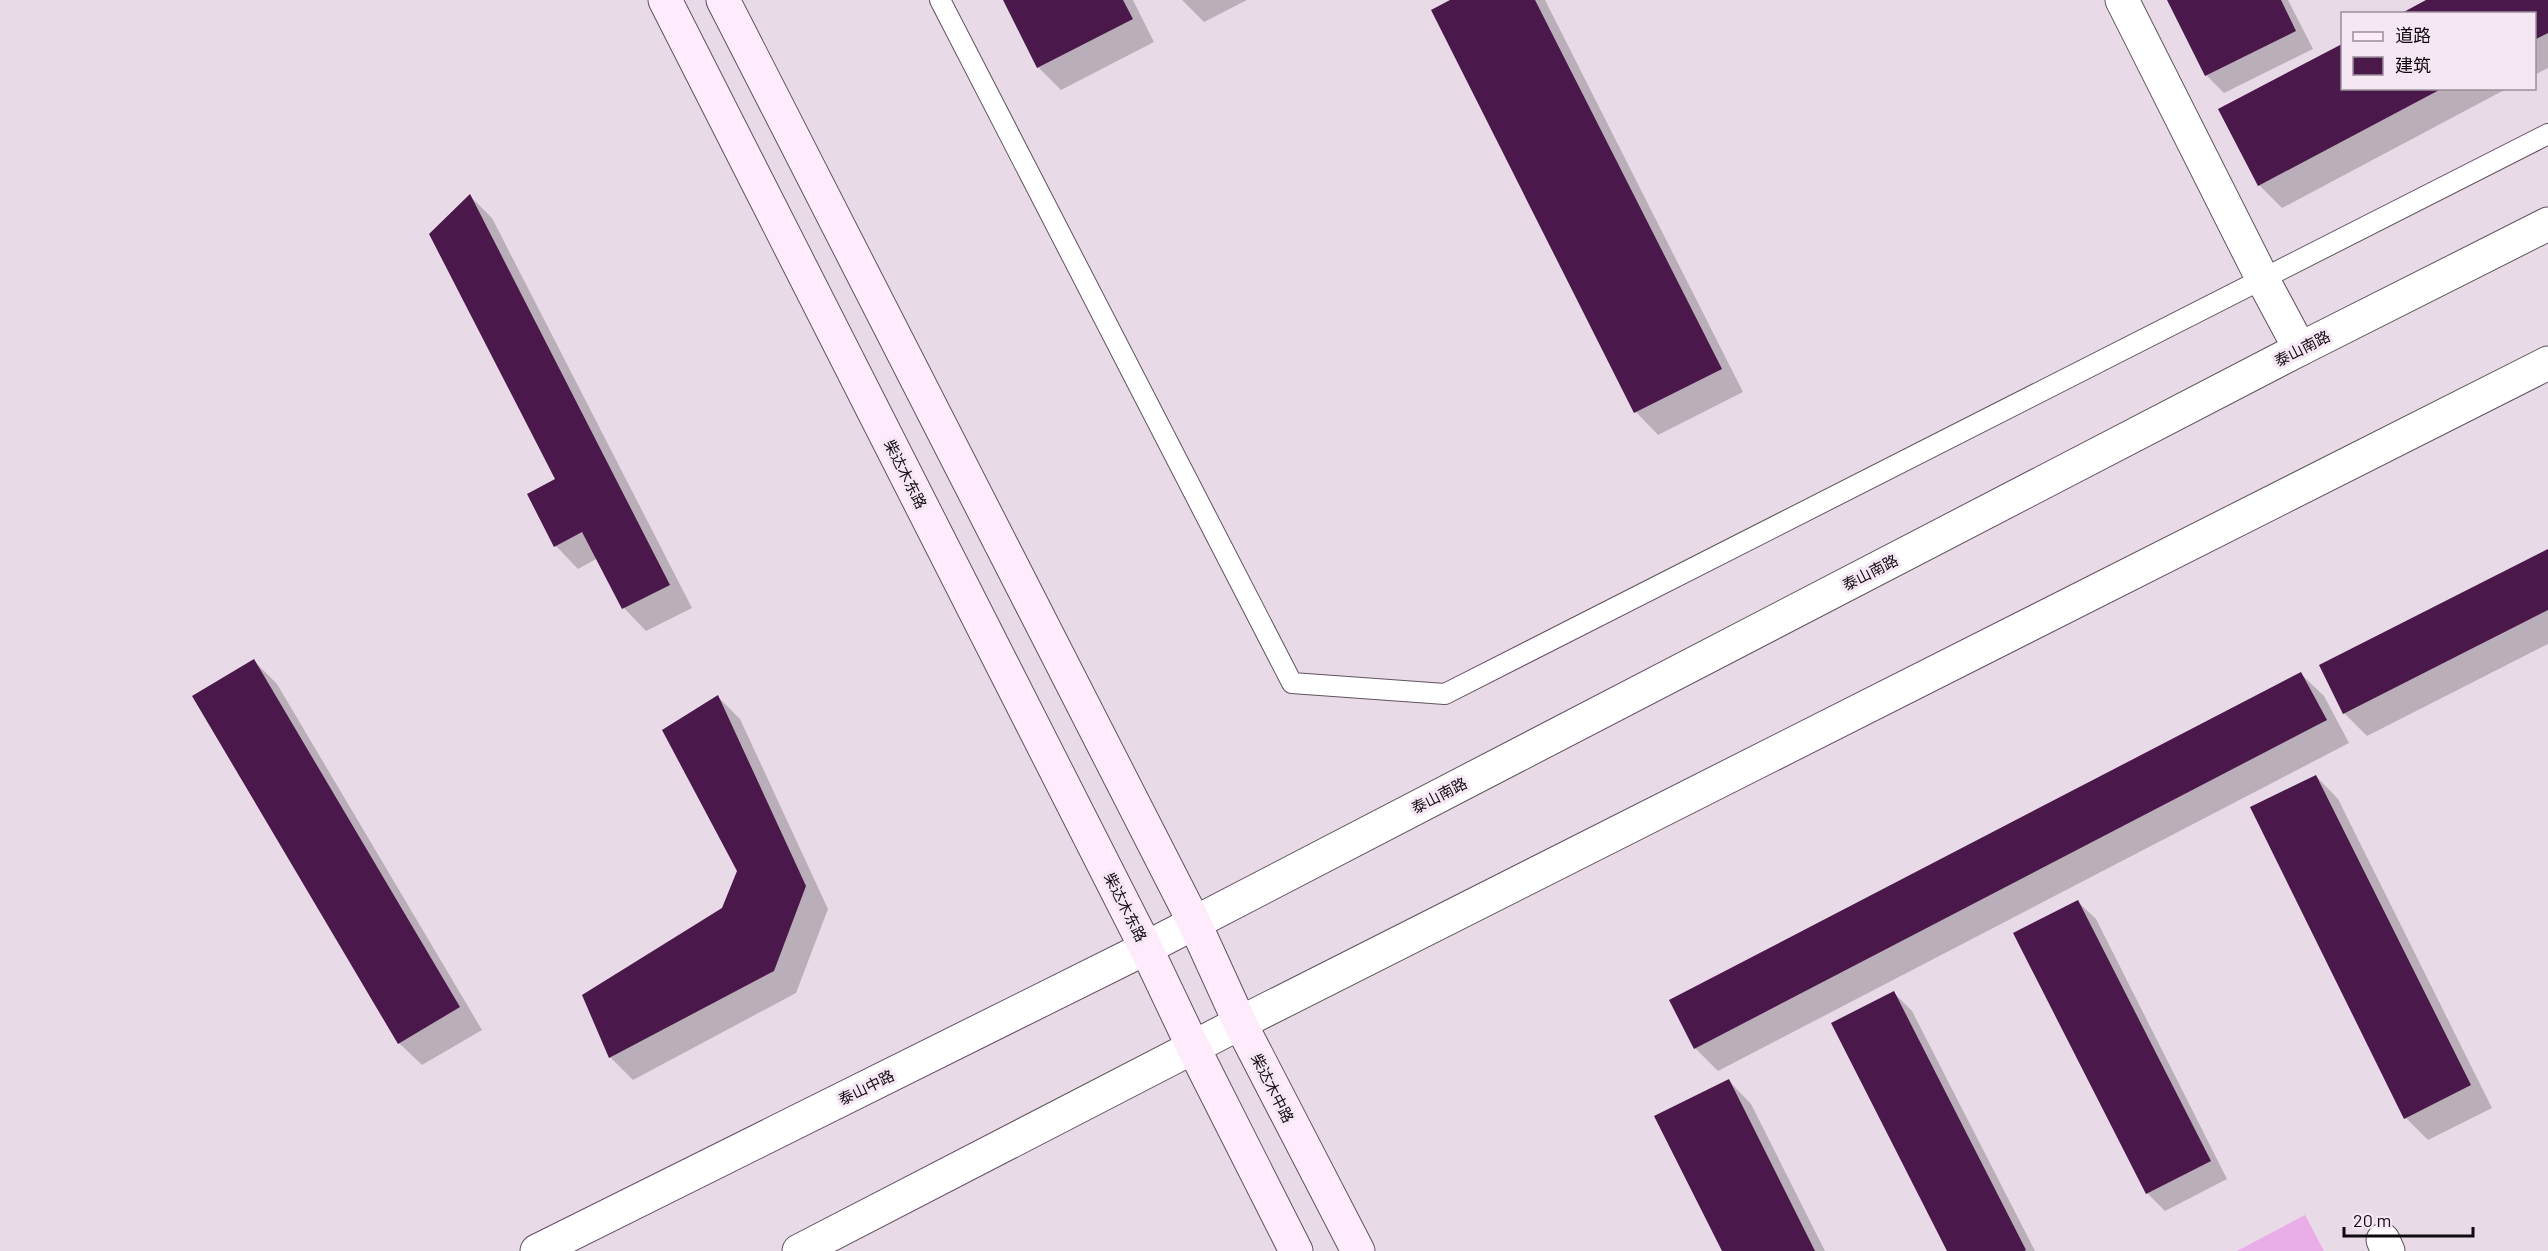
<svg xmlns="http://www.w3.org/2000/svg" width="2548" height="1251" viewBox="0 0 2548 1251" font-family="Barlow,'Noto Sans SC',sans-serif">
<style>
.green{fill:#e9ade7}
.shadow{fill:#0003}
.building{fill:#4a184a}
.lines{fill:none;stroke-linecap:round;stroke-linejoin:round}
.service-casing{stroke:#5f535f;stroke-width:22}
.minor-casing{stroke:#5f535f;stroke-width:35}
.tertiary-casing{stroke:#5f535f;stroke-width:35}
.secondary-casing{stroke:#5f535f;stroke-width:35}
.service{stroke:#fff;stroke-width:20}
.minor{stroke:#fff;stroke-width:33}
.tertiary{stroke:#fff;stroke-width:33}
.secondary{stroke:#feecfd;stroke-width:33}
.labels{text-anchor:middle;dominant-baseline:central;stroke-width:6;stroke-linejoin:round;paint-order:stroke}
.street-label{font-size:15px;fill:#100b10;stroke:#f6e7f5}
</style>
<rect width="100%" height="100%" fill="#e9dae8"/>
<path class="green" d="M2305,1215L2324,1251H2237Z"/>
<path class="shadow" d="M1005,0H1133L1154,42L1061,90L1038,67Z
M1182,0H1247L1204,22Z
M1454,0H1545L1743,392L1658,435L1636,412Z
M2169,0H2288L2313,49L2224,93L2206,75Z
M2429,0H2548V68L2534,75V14Z
M2342,46V88H2508L2282,208L2259,185L2220,110Z
M470,196L492,218L692,608L646,631L624,608L598,558L578,569L556,546L557,480Z
M2548,550V644L2367,736L2344,713Z
M254,661L277,684L482,1030L422,1065L399,1043Z
M2301,674L2324,696L2349,743L1718,1071L1695,1048Z
M717,696L740,719L828,909L796,993L633,1080L610,1057L584,996L723,909L739,871Z
M2316,776L2338,799L2492,1108L2428,1140L2406,1118Z
M2078,902L2096,919L2227,1179L2165,1211L2147,1193Z
M1894,993L1912,1011L2035,1251H1949Z
M1729,1081L1751,1104L1825,1251H1724Z"/>
<path class="building" d="M1003,0H1123L1133,19L1037,68Z
M1450,0H1535L1722,369L1634,413L1431,10Z
M2167,0H2281L2296,31L2205,76Z
M2426,0H2548V33L2534,40V14H2400Z
M2342,44V88H2443L2258,186L2218,109Z
M470,194L670,585L622,609L582,532L554,547L527,494L555,479L429,234Z
M2548,549V610L2343,714L2319,665Z
M254,659L460,1007L398,1044L192,696Z
M2301,672L2327,720L1694,1049L1669,1000Z
M718,695L806,886L774,971L609,1058L582,995L722,908L737,871L662,730Z
M2316,775L2471,1085L2404,1119L2250,807Z
M2078,900L2211,1161L2146,1194L2013,933Z
M1894,991L2026,1250L2024,1251H1947L1831,1023Z
M1729,1079L1815,1251H1722L1654,1116Z"/>
<g class="lines">
<g class="service-casing">
<path id="service" d="M940,0L1292,683L1445,694L2548,134"/>
</g>
<g class="minor-casing">
<path id="minor" d="M2122,0L2263,280L2300,349
M2383,1240L2388,1251"/>
</g>
<g class="tertiary-casing">
<path id="tertiary" d="M537,1251L1146,948L2300,349L2548,224
M799,1251L1240,1023L2548,363"/>
</g>
<g class="secondary-casing">
<path id="secondary" d="M665,0L1146,948L1193,1047L1296,1251
M723,0L1194,922L1240,1023L1358,1251"/>
</g>
<use href="#service" class="service"/>
<use href="#minor" class="minor"/>
<use href="#tertiary" class="tertiary"/>
<use href="#secondary" class="secondary"/>
</g>
<g class="labels">
<g class="street-label">
<text transform="translate(2302 348) rotate(-27)">泰山南路</text>
<text transform="translate(906 474) rotate(63)">柴达木东路</text>
<text transform="translate(1870 572) rotate(-27)">泰山南路</text>
<text transform="translate(1439 795) rotate(-27)">泰山南路</text>
<text transform="translate(1126 907) rotate(63)">柴达木东路</text>
<text transform="translate(866 1087) rotate(-26)">泰山中路</text>
<text transform="translate(1273 1088) rotate(63)">柴达木中路</text>
</g>
</g>
<rect x="2341" y="12" width="195" height="78" fill="#f6e7f5" stroke="#9a8f99" stroke-width="1.5"/>
<rect x="2353" y="32" width="30" height="9" fill="#feecfd" stroke="#9a8f99" stroke-width="1.5"/>
<text x="2395" y="42" font-size="18" fill="#100b10">道路</text>
<rect x="2353" y="57" width="30" height="18" fill="#4a184a" stroke="#9a8f99" stroke-width="1.5"/>
<text x="2395" y="72" font-size="18" fill="#100b10">建筑</text>
<path d="M2344 1227v9h129v-9" fill="none" stroke="#100b10" stroke-width="3"/>
<text x="2353" y="1227" font-size="18" fill="#100b10" stroke="#f6e7f5" stroke-width="4.5" paint-order="stroke">20 m</text>
</svg>
